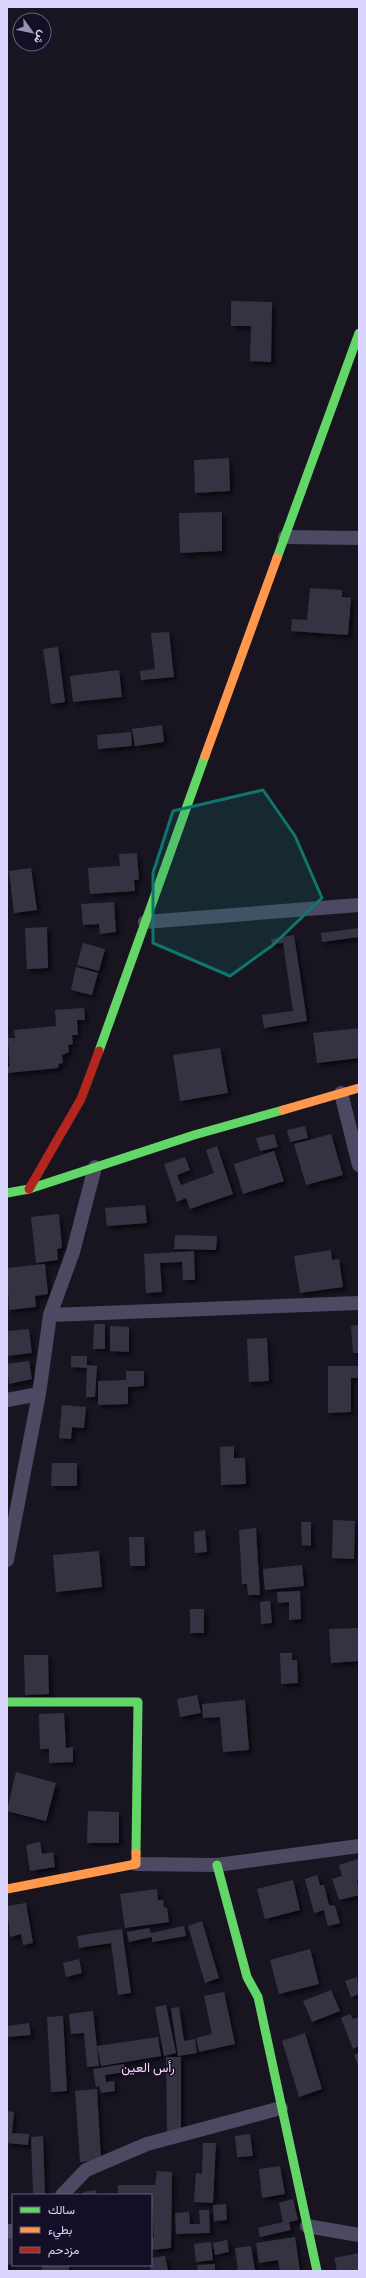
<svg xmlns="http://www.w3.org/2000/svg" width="366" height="2278" viewBox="0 0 366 2278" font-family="Ubuntu,Vazirmatn,sans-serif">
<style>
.building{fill:#363343;filter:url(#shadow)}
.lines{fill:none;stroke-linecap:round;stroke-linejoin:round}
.street{stroke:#4b4a62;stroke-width:14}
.fast{stroke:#63d668;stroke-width:9}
.slow{stroke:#ff974d;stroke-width:9}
.jam{stroke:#b3261e;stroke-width:9}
.marked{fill:#0f766e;fill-opacity:0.2;stroke:#0f766e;stroke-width:3;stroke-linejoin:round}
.labels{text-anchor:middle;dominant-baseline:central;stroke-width:3;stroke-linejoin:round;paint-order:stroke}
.quarter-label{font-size:13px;fill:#ffd8f0;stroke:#140f27}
</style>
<defs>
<filter id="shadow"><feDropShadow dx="3.5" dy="3.5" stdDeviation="2" flood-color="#0009"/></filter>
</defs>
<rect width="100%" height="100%" fill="#181521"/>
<path class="building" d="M231,301L272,302L271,362L250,361L251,326H231Z
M229,458L230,491L195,493L194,460Z
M222,512V551L180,553L179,513Z
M310,588L342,590V597L351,598L348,635L291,631L292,619L307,620Z
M169,632L174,677L141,680L140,671L155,669L151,633Z
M58,647L65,702L51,704L43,649Z
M119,670L122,697L73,702L70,676Z
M162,725L164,742L135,746L132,729Z
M131,732L132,746L98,749L97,735Z
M137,853L139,880H134L135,891L90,894L88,868L120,866L119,854Z
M31,868L37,910L14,913L9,871Z
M114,902L116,932L100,934L99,924L83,925L81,904Z
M47,927L48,968L27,969L25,928Z
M359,928V937L322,942L321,933Z
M294,935L307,1021L264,1028L262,1015L293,1011L283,943L272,944L271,939Z
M83,943L105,949L99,971L77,965Z
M76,967L98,973L92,995L71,990Z
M84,1008L85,1020H77L78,1035H72L73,1044L68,1045L69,1052L62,1055L63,1063L59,1064L58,1068L7,1073V1067H10L8,1038H15L14,1030L56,1026L55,1010Z
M359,1028V1058L317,1063L313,1033Z
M220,1048L228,1093L180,1101L173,1055Z
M305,1126L308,1138L290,1142L287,1130Z
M274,1134L278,1147L260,1151L256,1138Z
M331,1134L343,1175L306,1185L294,1144Z
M217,1146L233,1194L190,1209L186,1198L177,1202L164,1164L185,1157L190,1170L177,1175L181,1185L214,1173L206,1150Z
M274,1151L284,1181L243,1194L234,1164Z
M145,1205L147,1223L107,1226L105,1208Z
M59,1214L62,1248L57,1249L58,1260L36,1263L31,1217Z
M175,1235L217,1236L216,1250L174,1249Z
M331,1250L332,1260L339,1259L343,1287L300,1293L294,1256Z
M194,1251L195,1280H183L182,1262L160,1263L162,1292L146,1293L144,1254Z
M45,1264L48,1294L35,1296L36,1307L9,1310L7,1268Z
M94,1324H105V1349H93Z
M359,1325V1353H353L351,1326Z
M110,1326L129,1327V1352L110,1351Z
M29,1329L32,1353L7,1356V1331Z
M267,1338L269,1381L249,1382L247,1339Z
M71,1356H87V1365L97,1366L95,1397H86L87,1368L71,1367Z
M29,1361L32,1379L9,1384L7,1364Z
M328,1366H359V1378H351V1412L328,1413Z
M126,1371H144V1386L128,1387V1404L98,1405V1381L126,1380Z
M62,1405L86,1407L84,1428L72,1427L71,1439L59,1438Z
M234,1446V1458H245L246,1484L221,1485L220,1447Z
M52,1463H77V1486H51Z
M333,1520L355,1521L354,1559L332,1558Z
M301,1522H311V1546L302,1545Z
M256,1528L260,1595H248L247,1584H242L239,1530Z
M205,1530L207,1552L195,1553L194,1532Z
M129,1537H144L145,1566H130Z
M99,1551L102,1587L56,1592L53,1555Z
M302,1565L304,1586L265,1590L263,1569Z
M300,1591L301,1619L289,1620V1602L278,1603L277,1592Z
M270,1601L272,1623L261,1624L260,1602Z
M190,1609H204V1633H190Z
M359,1628V1661L331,1663L329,1629Z
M280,1653H292V1660H297L298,1683L281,1684Z
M24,1655H48L49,1694L25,1695Z
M197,1695L201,1713L180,1717L177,1699Z
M245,1700L249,1750L223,1752L220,1717L203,1718L202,1704Z
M64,1713L66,1748L73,1747V1762L49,1763V1749H40L39,1714Z
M16,1772L56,1783L46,1821L7,1811Z
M88,1811L119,1812V1843H87Z
M40,1842L42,1854L53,1852L55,1867L30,1871L26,1845Z
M359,1859V1880L357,1881L359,1895L339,1900L332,1879L342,1876L339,1865Z
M317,1875L320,1885H324L329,1905L335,1906L340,1923L328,1926L324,1910L314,1913L305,1879Z
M293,1880L300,1910L265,1919L257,1889Z
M157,1889L158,1900H163L164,1907L167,1908L169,1922L125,1928L120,1894Z
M26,1903L33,1943L23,1945L21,1934L10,1937L7,1906Z
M202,1921L219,1978L205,1983L188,1926Z
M184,1926L186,1936L152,1942V1937L129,1942L127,1932L149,1928L151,1933Z
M122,1929L131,1993L118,1995L111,1943L79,1948L77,1936Z
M310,1949L319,1984L279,1994L270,1960Z
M79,1959L82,1973L66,1977L63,1963Z
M357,1977L359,1994L351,1997L345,1981Z
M331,1990L340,2011L312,2022L303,2001Z
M224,1992L235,2044L199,2052L196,2038L212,2034L204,1996Z
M166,2005L176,2053L164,2056L155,2007Z
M179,2007L184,2041L195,2039L197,2053L178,2056L171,2008Z
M93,2011L99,2066L87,2067L84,2033L71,2034L69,2014Z
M350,2014L353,2019L359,2017V2046L353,2049L341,2018Z
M63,2016L67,2091L51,2092L47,2017Z
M29,2023L31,2035L7,2037V2026Z
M305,2033L322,2089L299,2097L282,2041Z
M158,2037L161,2056L101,2066L97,2046Z
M359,2053V2067L354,2055Z
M166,2057H181V2131H167Z
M124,2064L126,2072L105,2075L106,2082L114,2081L115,2091L101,2093L99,2086L96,2087L93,2069Z
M97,2089L101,2160L80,2162L75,2091Z
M7,2111L14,2112L12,2133L29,2134L28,2145L7,2143Z
M250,2134L253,2156L237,2157L235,2136Z
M43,2136L45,2195H33L31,2137Z
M203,2143H216L213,2203L194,2202L196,2173L202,2174Z
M280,2166L285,2194L262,2198L259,2169Z
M157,2171L172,2172L171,2248L151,2250V2237H154L151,2195H118V2185H155Z
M96,2190V2195H83V2192Z
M293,2199L298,2220L289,2222L291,2230L260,2237L258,2228L283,2222L279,2203Z
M226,2204L227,2220L214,2221L213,2205Z
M199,2210H209L210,2233L176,2234L175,2213L189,2212L190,2224H200Z
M7,2236H13V2264L7,2265Z
M295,2237L300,2271H280L278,2260L259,2263L256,2243Z
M227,2240L229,2252L215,2255L213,2243Z
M211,2242L213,2260L196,2262L194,2244Z
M251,2246L255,2271H238L235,2248Z
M359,2253V2271H337L334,2258Z
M165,2256L168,2271H150L151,2258Z
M215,2264V2271H198L197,2265Z
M42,2265H69V2270L42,2271Z"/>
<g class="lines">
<path class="street" d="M285,537L359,538
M145,922L359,905
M341,1093L359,1165
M50,1315L359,1303
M7,1400L39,1394
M7,1560L39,1394L50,1315L73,1252L95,1167
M136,1864L217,1865L359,1846
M62,2195L86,2170L147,2144L281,2108
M307,2226L359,2235
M7,2231H13"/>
<path class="fast" d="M277,558L359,333
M99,1051L205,756
M7,1193L29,1189L194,1135L283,1110
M7,1702H138L136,1853
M217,1865L247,1977L258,1997L317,2271"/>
<path class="slow" d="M205,756L277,558
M283,1110L359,1088
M7,1889L136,1864V1853"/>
<path class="jam" d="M29,1189L81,1099L99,1051"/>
</g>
<path class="marked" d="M263,790L295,836L322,898L273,945L230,976L153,943V873L173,811Z"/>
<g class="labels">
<g class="quarter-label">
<text x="148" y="2067">رأس العين</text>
</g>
</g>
<rect width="366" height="2278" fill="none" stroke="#dbd6ff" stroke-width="16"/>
<rect x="12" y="2194" width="140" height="72" fill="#140f27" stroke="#645f7d"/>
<rect x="20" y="2207" width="20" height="6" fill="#63d668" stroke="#645f7d"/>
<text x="48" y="2214" font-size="12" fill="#dbd6ff">سالك</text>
<rect x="20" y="2227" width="20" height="6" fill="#ff974d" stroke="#645f7d"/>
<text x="48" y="2234" font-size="12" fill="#dbd6ff">بطيء</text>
<rect x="20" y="2247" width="20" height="6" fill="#b3261e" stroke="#645f7d"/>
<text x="48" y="2254" font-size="12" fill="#dbd6ff">مزدحم</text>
<g transform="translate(32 32) rotate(123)"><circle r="19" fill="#140f27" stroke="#645f7d"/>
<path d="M0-3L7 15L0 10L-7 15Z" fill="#9792b1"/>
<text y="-6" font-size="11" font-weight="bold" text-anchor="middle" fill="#dbd6ff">ش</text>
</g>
</svg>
